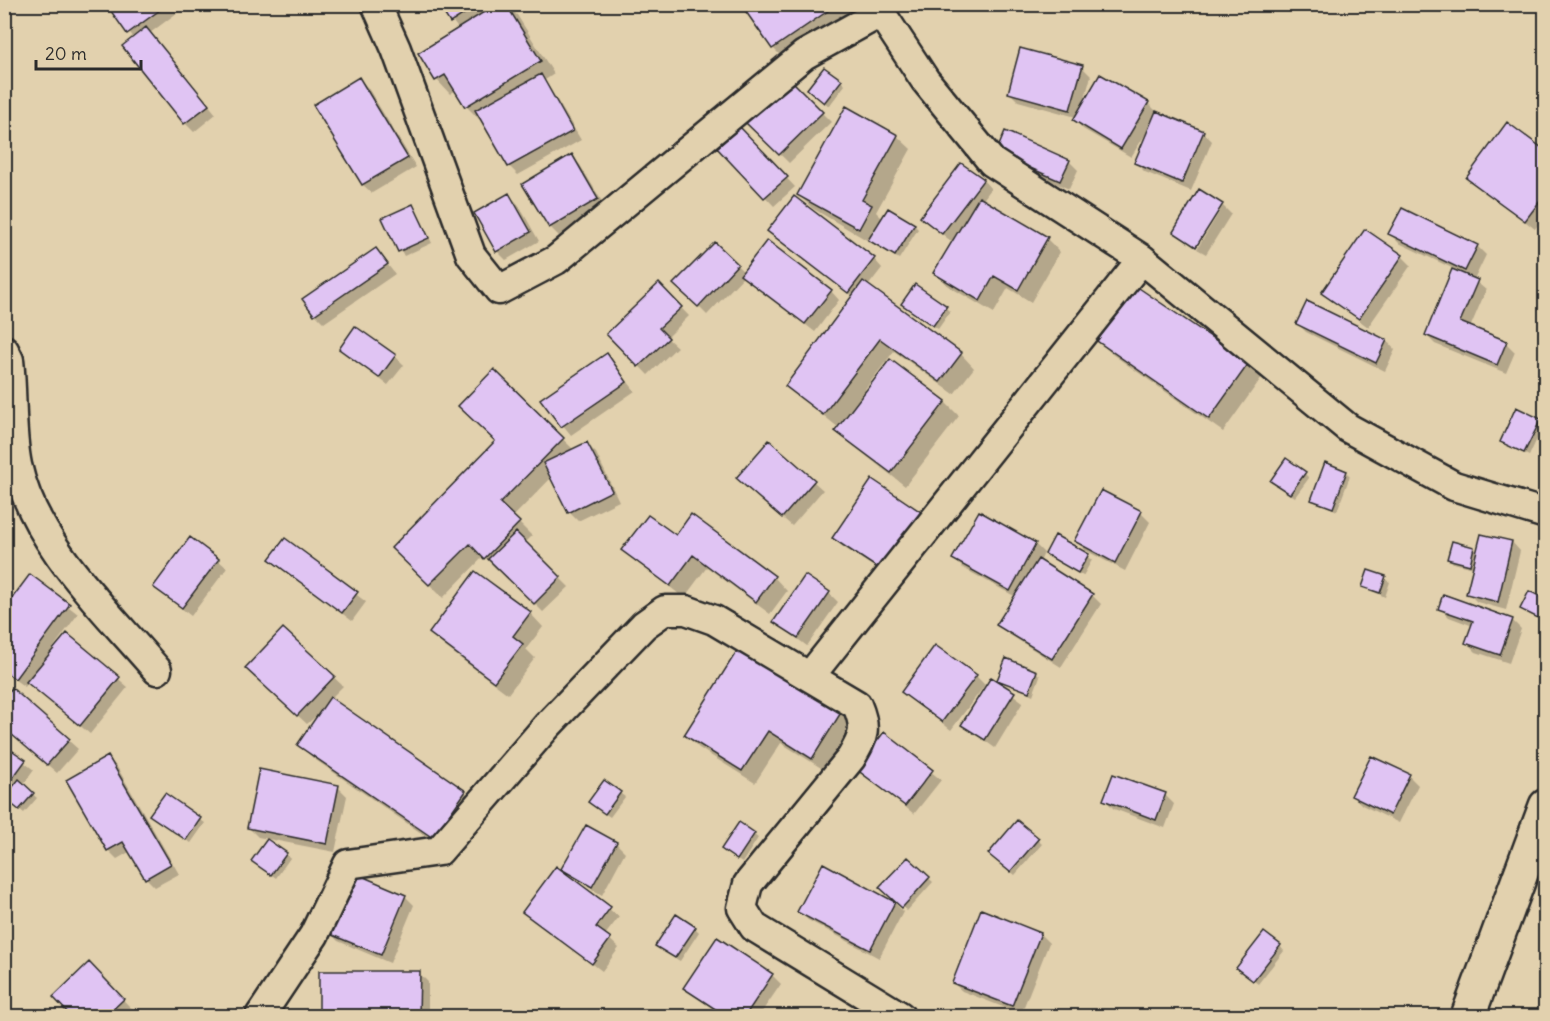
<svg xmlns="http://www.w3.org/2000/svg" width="1550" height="1021" viewBox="0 0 1550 1021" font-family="Delius,sans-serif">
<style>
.shadow{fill:#0003}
.building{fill:#e0c4f3;stroke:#2b2b2b;stroke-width:1.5}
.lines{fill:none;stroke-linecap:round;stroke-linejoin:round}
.minor-casing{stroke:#2b2b2b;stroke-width:33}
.primary-casing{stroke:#2b2b2b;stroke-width:38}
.minor{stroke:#e2d1ae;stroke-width:28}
.primary{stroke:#e2d1ae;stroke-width:33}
</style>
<rect width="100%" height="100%" fill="#e2d1ae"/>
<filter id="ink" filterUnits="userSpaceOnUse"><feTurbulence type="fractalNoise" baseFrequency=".0167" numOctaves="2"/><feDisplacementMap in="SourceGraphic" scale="12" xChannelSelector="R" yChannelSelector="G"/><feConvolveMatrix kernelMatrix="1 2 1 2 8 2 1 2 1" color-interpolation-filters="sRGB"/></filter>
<g filter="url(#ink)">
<path class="shadow" d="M108,4H189L150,33L216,114L194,132L185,123L124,46L134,38Z
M440,4H506L517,15L554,74L545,80L581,140L518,175L509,166L482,118L479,119L466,106L456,90L450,94L437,80L420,54L459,30Z
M747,4H860L782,57L773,48Z
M1082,67L1091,76L1083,105L1148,103L1158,113L1203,132L1212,141L1191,191L1145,172L1136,163L1152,124L1131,157L1083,129L1075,120L1076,117L1018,101L1009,92Z
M359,79L368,88L416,167L372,193L363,185Z
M790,81L831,122L789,163L748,123Z
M841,81L845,85L829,106L813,93Z
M846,108L897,136L911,149L876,212L883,219L914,225L918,229L899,259L812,208L799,195Z
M740,129L795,187L774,206L719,148Z
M1546,153V214L1535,229L1468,177Z
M571,156L580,165L606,208L559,236L550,227L524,184Z
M1006,161H1069L1078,170L1069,189Z
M983,180L991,189L982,201L1047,239L1060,252L1031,302L1008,288L994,313L948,286L935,273L953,243L922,217Z
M1199,191L1222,205L1194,247L1174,232Z
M509,195L518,204L539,241L506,260L497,251Z
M413,206L432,243L404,256L384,219Z
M1223,206L1231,214L1206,254L1197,249Z
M769,231L874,259L882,268L868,286L961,354L974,368L954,394L894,351L865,389L867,391L890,361L945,402L959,416L905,486L851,444L837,431L839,428L787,386L853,297Z
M1390,234L1477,246L1486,255L1474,280L1486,290L1470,328L1506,343L1515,352L1506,373L1435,344L1426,335L1454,269L1399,243Z
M715,244L744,272L831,291L839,300L815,332L744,276L707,315L676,284Z
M376,250L395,274L324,323L315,314Z
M1402,256L1411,265L1368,327L1323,293Z
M659,285L689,316L667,338L677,347L648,375L608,334Z
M1308,303L1387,341L1395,350L1385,371L1306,332L1298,324Z
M903,304L946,308L950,312L938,329Z
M1099,341L1248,364L1262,377L1223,432L1112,354Z
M340,349L395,356L404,365L388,385Z
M607,355L635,391L571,435L542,399Z
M494,372L574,450L587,444L596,453L619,501L578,521L569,512L552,477L513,517L532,536L525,543L569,587L543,612L500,569L498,571L484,556L443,598L393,548L497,441Z
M1540,420L1544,424L1529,456L1502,442Z
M769,442L823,490L792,526L747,487Z
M1346,472L1350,476L1337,511L1313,499Z
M1305,474L1309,478L1295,497L1276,485Z
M1102,492L1141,513L1150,522L1125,571L1085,550L1076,541Z
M920,513L929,522L891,578L843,547L834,538Z
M979,513L1035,544L1044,553L1040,562L1092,595L1101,604L1061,667L1007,633L998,624L1016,597L963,568L954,559Z
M676,537L774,577L787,591L770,614L707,567L684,598L623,550Z
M1056,537L1092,560L1083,576L1047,554Z
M286,540L366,602L352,621L271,559Z
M1512,542L1520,551L1506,610L1477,602L1468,593L1474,568L1453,563L1449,559L1473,548L1478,553Z
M218,560L227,568L191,616L155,587Z
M1369,571L1390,582L1385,597L1364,587Z
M31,577L78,614L53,648L55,650L67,635L128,687L90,734L28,682L25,687L4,672V612Z
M829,593L838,602L807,646L775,622Z
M1546,601V623L1522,609Z
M1440,608L1512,620L1521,629L1509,663L1476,652L1467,643L1473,626L1449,617Z
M530,613L543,627L526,649L535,658L508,694L444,646L431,633Z
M283,630L343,686L330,699L465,792L478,805L447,851L313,758L299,744L323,710L307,724L256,677Z
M740,648L842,712L855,725L826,771L781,743L755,783L699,748L685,734Z
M1036,672L1040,676L1033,695L999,679Z
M976,676L985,685L951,730L903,692Z
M992,679L1023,702L995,748L963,725Z
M12,690L78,749L57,773L4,727Z
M885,734L941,780L914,814L858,769Z
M4,747L34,770L23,785L37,798L24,813L11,802L9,805L4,802Z
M108,758L117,767L179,874L155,887L146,878L131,851L117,859L108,850Z
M1409,776L1418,785L1399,823L1362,805L1353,796Z
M605,782L625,797L610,817L594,806Z
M338,787L347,796L335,852L258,837L249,828Z
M165,795L205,823L191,843L155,819Z
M1165,795L1174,804L1165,828L1114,809L1105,800Z
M1017,822L1042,844L1015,875L994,857Z
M740,824L758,838L742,863L727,853Z
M587,827L616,843L625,852L602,895L576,880L575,882L619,917L605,935L619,948L602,971L524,912L570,876L563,869Z
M286,854L290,858L276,878L257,864Z
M908,859L933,882L907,911L881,887Z
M824,865L896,904L903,912L879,958L808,920L799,911Z
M405,896L414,905L390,963L338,941L329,932Z
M695,928L699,932L680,961L661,950Z
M1040,934L1049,943L1021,1014L962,991L953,983Z
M1280,946L1284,951L1258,984L1242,972Z
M89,965L132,1009L123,1016H73L55,997Z
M321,972L419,973L428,982V1016H320Z
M772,975L781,984L759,1016H723L685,988Z"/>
<path class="building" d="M106,4H168L127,34Z
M438,4H480L450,23Z
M497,4H506L541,61L465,107L445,75L435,81L418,53Z
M744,4H838L772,49L742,6Z
M146,27L209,105L184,124L122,46Z
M1020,48L1083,65L1070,110L1008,93Z
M824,67L842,80L824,103L807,89Z
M541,74L573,131L508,167L475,110Z
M1100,74L1149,102L1121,149L1073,120Z
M359,77L408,158L362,185L313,105Z
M790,79L823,112L779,155L746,123Z
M846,106L898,135L862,200L872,205L859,229L797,195Z
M1156,111L1204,131L1182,183L1134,163Z
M1507,122L1546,151V193L1525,221L1466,178Z
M740,127L788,177L764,198L717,148Z
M1005,131L1070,160L1060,181L996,153Z
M572,154L598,199L549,228L522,184Z
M961,163L984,179L942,234L920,217Z
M1199,189L1223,204L1196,247L1173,232Z
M509,193L531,232L496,252L474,213Z
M794,196L875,258L848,293L767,231Z
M979,197L1048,237L1018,290L994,276L980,301L933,273Z
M413,204L429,238L398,252L382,218Z
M888,208L915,224L895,256L868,240Z
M1402,208L1478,245L1465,271L1388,234Z
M1365,229L1403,255L1359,319L1321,293Z
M767,240L832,290L805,324L740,275Z
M715,242L738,264L698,307L673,284Z
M376,248L388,264L314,315L302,299Z
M1452,269L1478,280L1460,322L1507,341L1497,365L1425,335Z
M863,281L962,353L940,382L880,339L823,415L785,386Z
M659,283L682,307L659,328L669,338L638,367L606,334Z
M915,284L947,306L933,326L901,304Z
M1136,286L1249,363L1209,419L1097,341Z
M1307,301L1387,340L1376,363L1296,324Z
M355,326L396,355L379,378L339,349Z
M607,353L627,382L561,427L540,399Z
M890,359L946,401L891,473L835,431Z
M494,369L564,438L500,503L520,522L484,559L470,544L429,585L391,548L495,441L458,406Z
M1516,407L1541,419L1524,453L1500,442Z
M769,440L815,480L782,518L736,478Z
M587,442L612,491L568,513L543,463Z
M1286,458L1306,472L1290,494L1270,481Z
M1325,462L1347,471L1333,508L1311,500Z
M872,479L921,512L882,571L832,538Z
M1101,490L1142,511L1115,563L1074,541Z
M979,511L1036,543L1010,591L952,559Z
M691,514L775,576L756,602L693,555L670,586L621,550L648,515L676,535Z
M516,532L561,577L534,604L488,559Z
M1481,534L1512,541L1498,602L1466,594Z
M1055,535L1089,554L1078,573L1045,554Z
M190,537L219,559L182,608L153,587Z
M285,538L358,592L342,613L269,559Z
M1452,541L1474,547L1470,565L1447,559Z
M1038,559L1093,594L1052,659L996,625Z
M1368,570L1386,576L1380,593L1362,587Z
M475,571L531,612L513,636L523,644L494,682L429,633Z
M30,574L70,604L15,679L4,671V609Z
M805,575L830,592L798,638L773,622Z
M1529,591L1546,599V622L1520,609Z
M1443,594L1513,619L1500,655L1465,643L1473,621L1438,609Z
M283,628L335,676L297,716L245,668Z
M67,633L120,677L80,726L26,682Z
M935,645L977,675L942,722L901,692Z
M740,646L842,711L812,759L768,731L742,771L684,735Z
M1006,658L1037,671L1029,692L997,680Z
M991,677L1015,692L985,740L961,725Z
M12,688L70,739L47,765L4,728V697Z
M330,697L466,791L433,838L297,745Z
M884,732L933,770L905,806L856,769Z
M4,745L26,760L4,790Z
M108,756L171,864L145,879L123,842L107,851L66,780Z
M1371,756L1410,774L1390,815L1351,796Z
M259,769L339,785L327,844L247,828Z
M1113,774L1166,793L1156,820L1103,800Z
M19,779L34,793L19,810L4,798Z
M604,780L621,792L605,814L588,802Z
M165,793L201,818L186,840L149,815Z
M1017,820L1039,838L1010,872L988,854Z
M739,822L755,833L737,860L721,849Z
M586,825L617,842L592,887L561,869Z
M267,839L287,853L271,875L251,861Z
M908,857L930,877L902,908L879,887Z
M823,863L895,902L870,950L797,912Z
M556,866L611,907L596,927L611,938L592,964L522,912Z
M352,872L406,895L381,955L327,933Z
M981,909L1041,933L1012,1006L952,983Z
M676,914L696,927L675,958L655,946Z
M1264,932L1281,945L1253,981L1236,968Z
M717,937L773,974L745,1016H726L683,988Z
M89,962L124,999L106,1016H71L53,997Z
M319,971H420L419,1016H319Z
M19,1010L33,1016H16Z"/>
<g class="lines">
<g class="minor-casing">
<path id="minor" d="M376,4L396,49L471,255L499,290L556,260L804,55L880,13
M875,4L925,80L992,162L1142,259L1348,428L1454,486L1546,514
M4,350L9,360C13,395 10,431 17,465C34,544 106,610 157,670
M810,676L1142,259
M260,1016L314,935L348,864L439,851L547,726L644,625L665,610H686L714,620L857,705C867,729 864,736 851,758L748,884L742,908L754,927L900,1016"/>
</g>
<g class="primary-casing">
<path id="primary" d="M1468,1016L1546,806"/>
</g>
<use href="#minor" class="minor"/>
<use href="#primary" class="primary"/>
</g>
</g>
<rect width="1550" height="1021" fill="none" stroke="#e2d1ae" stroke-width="24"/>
<rect x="12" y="12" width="1526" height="997" fill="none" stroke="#2b2b2b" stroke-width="2" filter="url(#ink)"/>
<path d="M36 60v9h105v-9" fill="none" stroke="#2b2b2b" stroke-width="3"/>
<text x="45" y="60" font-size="18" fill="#2b2b2b" stroke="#e2d1ae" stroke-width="4.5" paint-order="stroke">20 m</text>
</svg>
